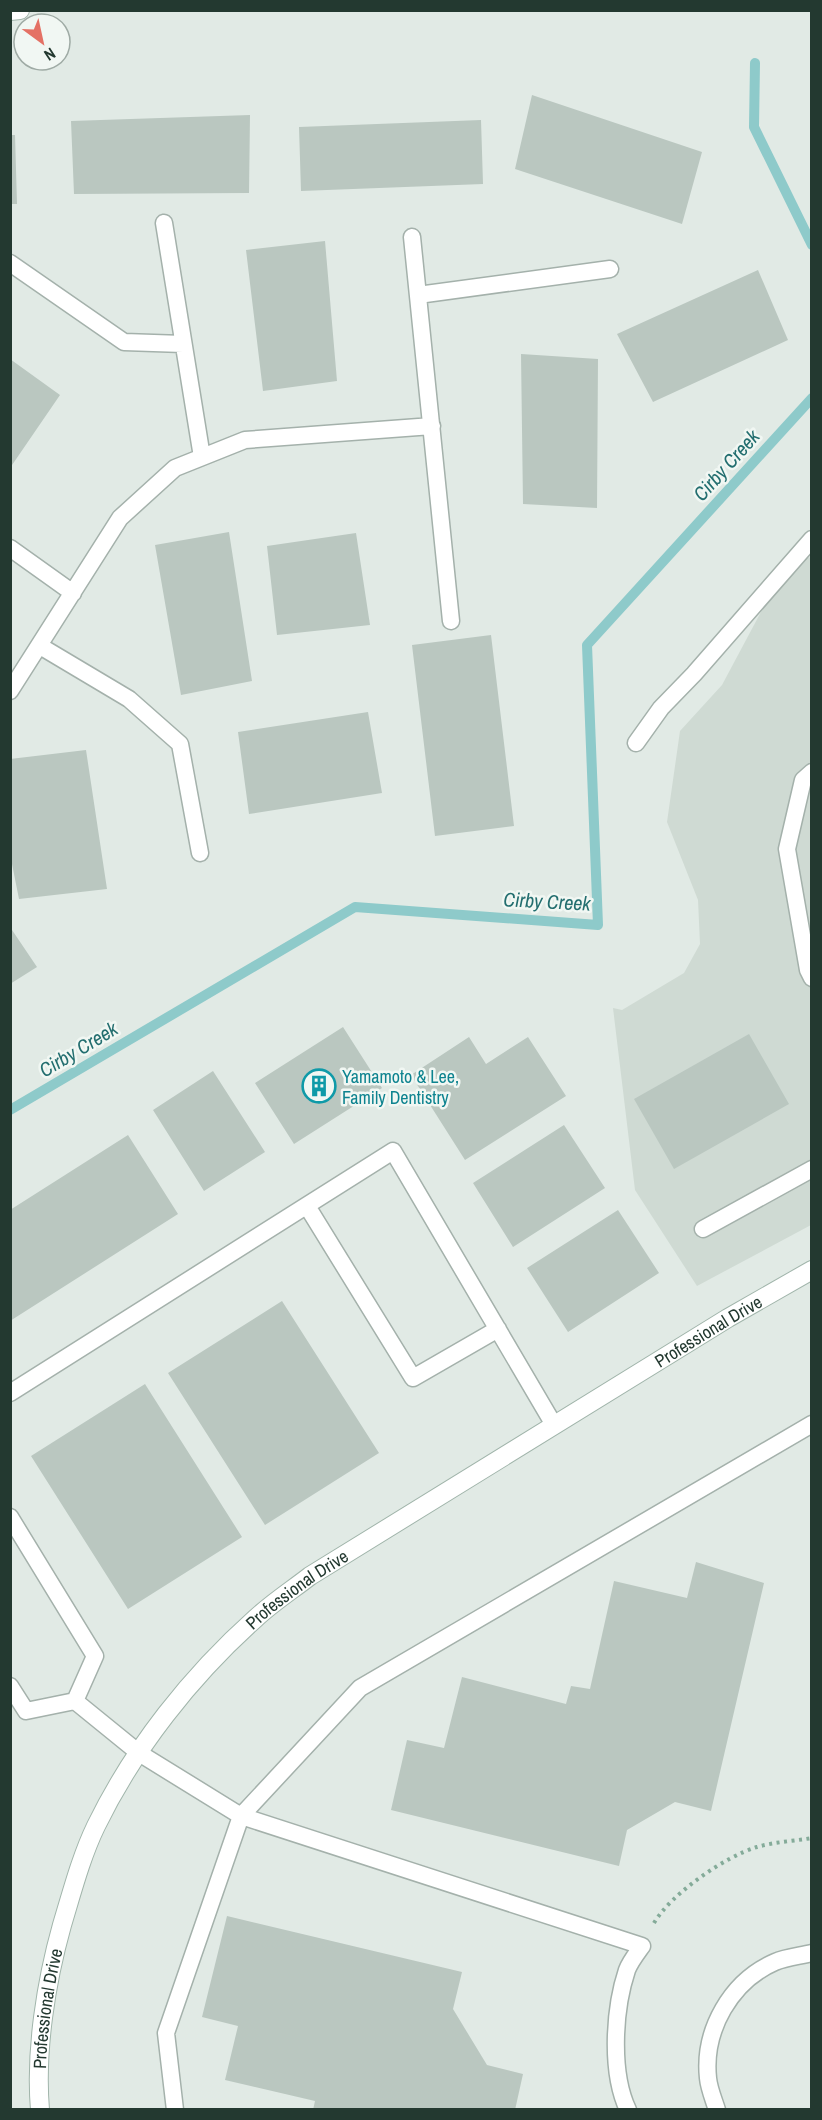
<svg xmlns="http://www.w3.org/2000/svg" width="822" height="2120" viewBox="0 0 822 2120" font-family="'Archivo Narrow',sans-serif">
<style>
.built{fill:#cfdad3}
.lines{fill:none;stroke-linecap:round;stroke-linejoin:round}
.stream{stroke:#8ecaca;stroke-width:10}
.building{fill:#bac7c0}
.lane-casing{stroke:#a4b1ab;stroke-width:19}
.secondary-casing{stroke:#a1b5ab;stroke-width:20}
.path{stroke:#84ab99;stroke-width:4;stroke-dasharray:3 4.5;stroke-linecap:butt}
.lane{stroke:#fff;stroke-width:16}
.secondary{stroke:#fff;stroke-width:18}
.labels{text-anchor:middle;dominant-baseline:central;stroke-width:5;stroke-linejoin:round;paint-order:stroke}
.culture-label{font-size:18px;fill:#0d838f;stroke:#f1f7f3;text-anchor:start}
.street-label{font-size:18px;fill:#233930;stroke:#f1f7f3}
.water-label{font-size:20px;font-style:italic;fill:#236e6f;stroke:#f1f7f3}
</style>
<rect width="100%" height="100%" fill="#e1eae5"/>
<path class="built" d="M811,557V1225L697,1286L635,1190L613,1008L622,1010L684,973L700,944L698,900L667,822L680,731L722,685L787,563Z"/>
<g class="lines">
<path class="stream" d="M755,63L754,127L812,245
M10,1110L355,907L598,925L587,645L812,398"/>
</g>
<path class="building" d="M532,95L702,152L682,224L515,169Z
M250,115L249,193L74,194L71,121Z
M481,120L483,184L301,191L299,127Z
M10,135H15L17,204H10Z
M325,241L337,381L263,391L246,250Z
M758,270L788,340L653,402L617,334Z
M521,354L598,359L597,508L523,504Z
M10,359L60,395L10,468Z
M229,532L252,681L181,695L155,545Z
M356,533L370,625L277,635L267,546Z
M491,635L514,826L435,836L412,645Z
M368,712L382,793L249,814L238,732Z
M86,750L107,889L19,899L10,854V759Z
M10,927L37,967L10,984Z
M343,1027L382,1088L294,1144L255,1083Z
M749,1034L789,1104L674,1169L634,1099Z
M469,1037L486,1064L528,1037L566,1096L465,1160L411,1075Z
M213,1071L265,1152L204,1191L153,1110Z
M564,1125L605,1188L513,1247L473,1183Z
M128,1135L178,1214L10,1321V1210Z
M618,1210L659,1273L568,1332L527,1268Z
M282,1301L379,1453L265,1525L168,1373Z
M145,1384L242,1537L128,1609L31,1456Z
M696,1562L764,1583L711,1811L675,1802L627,1830L619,1866L391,1810L407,1740L444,1748L462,1677L566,1704L571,1686L590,1689L614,1581L687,1598Z
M227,1916L462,1972L453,2009L487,2065L523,2074L515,2110H313L315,2101L225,2080L238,2026L202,2017Z"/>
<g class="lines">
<g class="lane-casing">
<path id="lane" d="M164,223L202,457
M412,237L451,621
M10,263L124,342L183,344
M418,295L610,269
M10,548L73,593
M40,646L129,699L180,744L200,853
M10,691L120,518L175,468L245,440L432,426
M636,743L661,708L694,674L812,539
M812,772L803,780L787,849L808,970L812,978
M307,1206L413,1378L498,1329
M703,1229L812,1169
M10,1393L393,1151L554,1425
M10,1517L95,1656L75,1701L139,1753L241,1816L360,1688L812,1424
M10,1686L26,1711L75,1701
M175,2110L166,2033L241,1816L642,1946C637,1953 630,1962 627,1970C614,2009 610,2072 628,2110
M717,2110C714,2100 709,2089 708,2078C703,2030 731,1981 775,1962C786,1957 800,1956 812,1953"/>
</g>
<g class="secondary-casing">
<g id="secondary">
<path d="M10,11L20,10"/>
<path id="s1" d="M40,2110C35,2051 46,1982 62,1925C72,1892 81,1857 96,1826C134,1748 191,1676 256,1618C272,1603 292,1590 310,1576L728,1318L812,1270"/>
</g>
</g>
<path class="path" d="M654,1923C671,1894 724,1857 757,1847C774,1842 794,1841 812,1838"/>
<use href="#lane" class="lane"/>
<use href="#secondary" class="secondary"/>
</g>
<defs>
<g id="building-ring" transform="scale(1.725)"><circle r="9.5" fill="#f1f7f3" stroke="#0f9aa8" stroke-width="1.5"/><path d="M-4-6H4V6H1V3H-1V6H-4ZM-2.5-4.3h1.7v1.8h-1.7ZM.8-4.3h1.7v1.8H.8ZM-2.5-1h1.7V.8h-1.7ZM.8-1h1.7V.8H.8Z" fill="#0f9aa8"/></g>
</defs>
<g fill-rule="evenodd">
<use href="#building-ring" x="319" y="1086"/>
</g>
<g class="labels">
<g class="culture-label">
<text x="342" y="1076">Yamamoto &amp; Lee,<tspan x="342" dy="21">Family Dentistry</tspan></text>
</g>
<g class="street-label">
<text stroke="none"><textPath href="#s1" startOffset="1092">Professional Drive</textPath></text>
<text stroke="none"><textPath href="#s1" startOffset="606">Professional Drive</textPath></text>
<text stroke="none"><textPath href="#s1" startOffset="102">Professional Drive</textPath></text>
</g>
<g class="water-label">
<text transform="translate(726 465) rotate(-48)">Cirby Creek</text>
<text transform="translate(547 901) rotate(3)">Cirby Creek</text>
<text transform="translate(78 1049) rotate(-31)">Cirby Creek</text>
</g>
</g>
<rect width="822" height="2120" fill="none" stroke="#233930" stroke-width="24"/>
<g transform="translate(42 42) rotate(147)"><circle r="28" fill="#f1f7f3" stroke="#9faba5" stroke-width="1.5"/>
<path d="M0-4.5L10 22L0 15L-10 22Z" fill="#e47165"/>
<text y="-9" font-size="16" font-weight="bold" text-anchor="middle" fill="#233930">N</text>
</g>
</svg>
